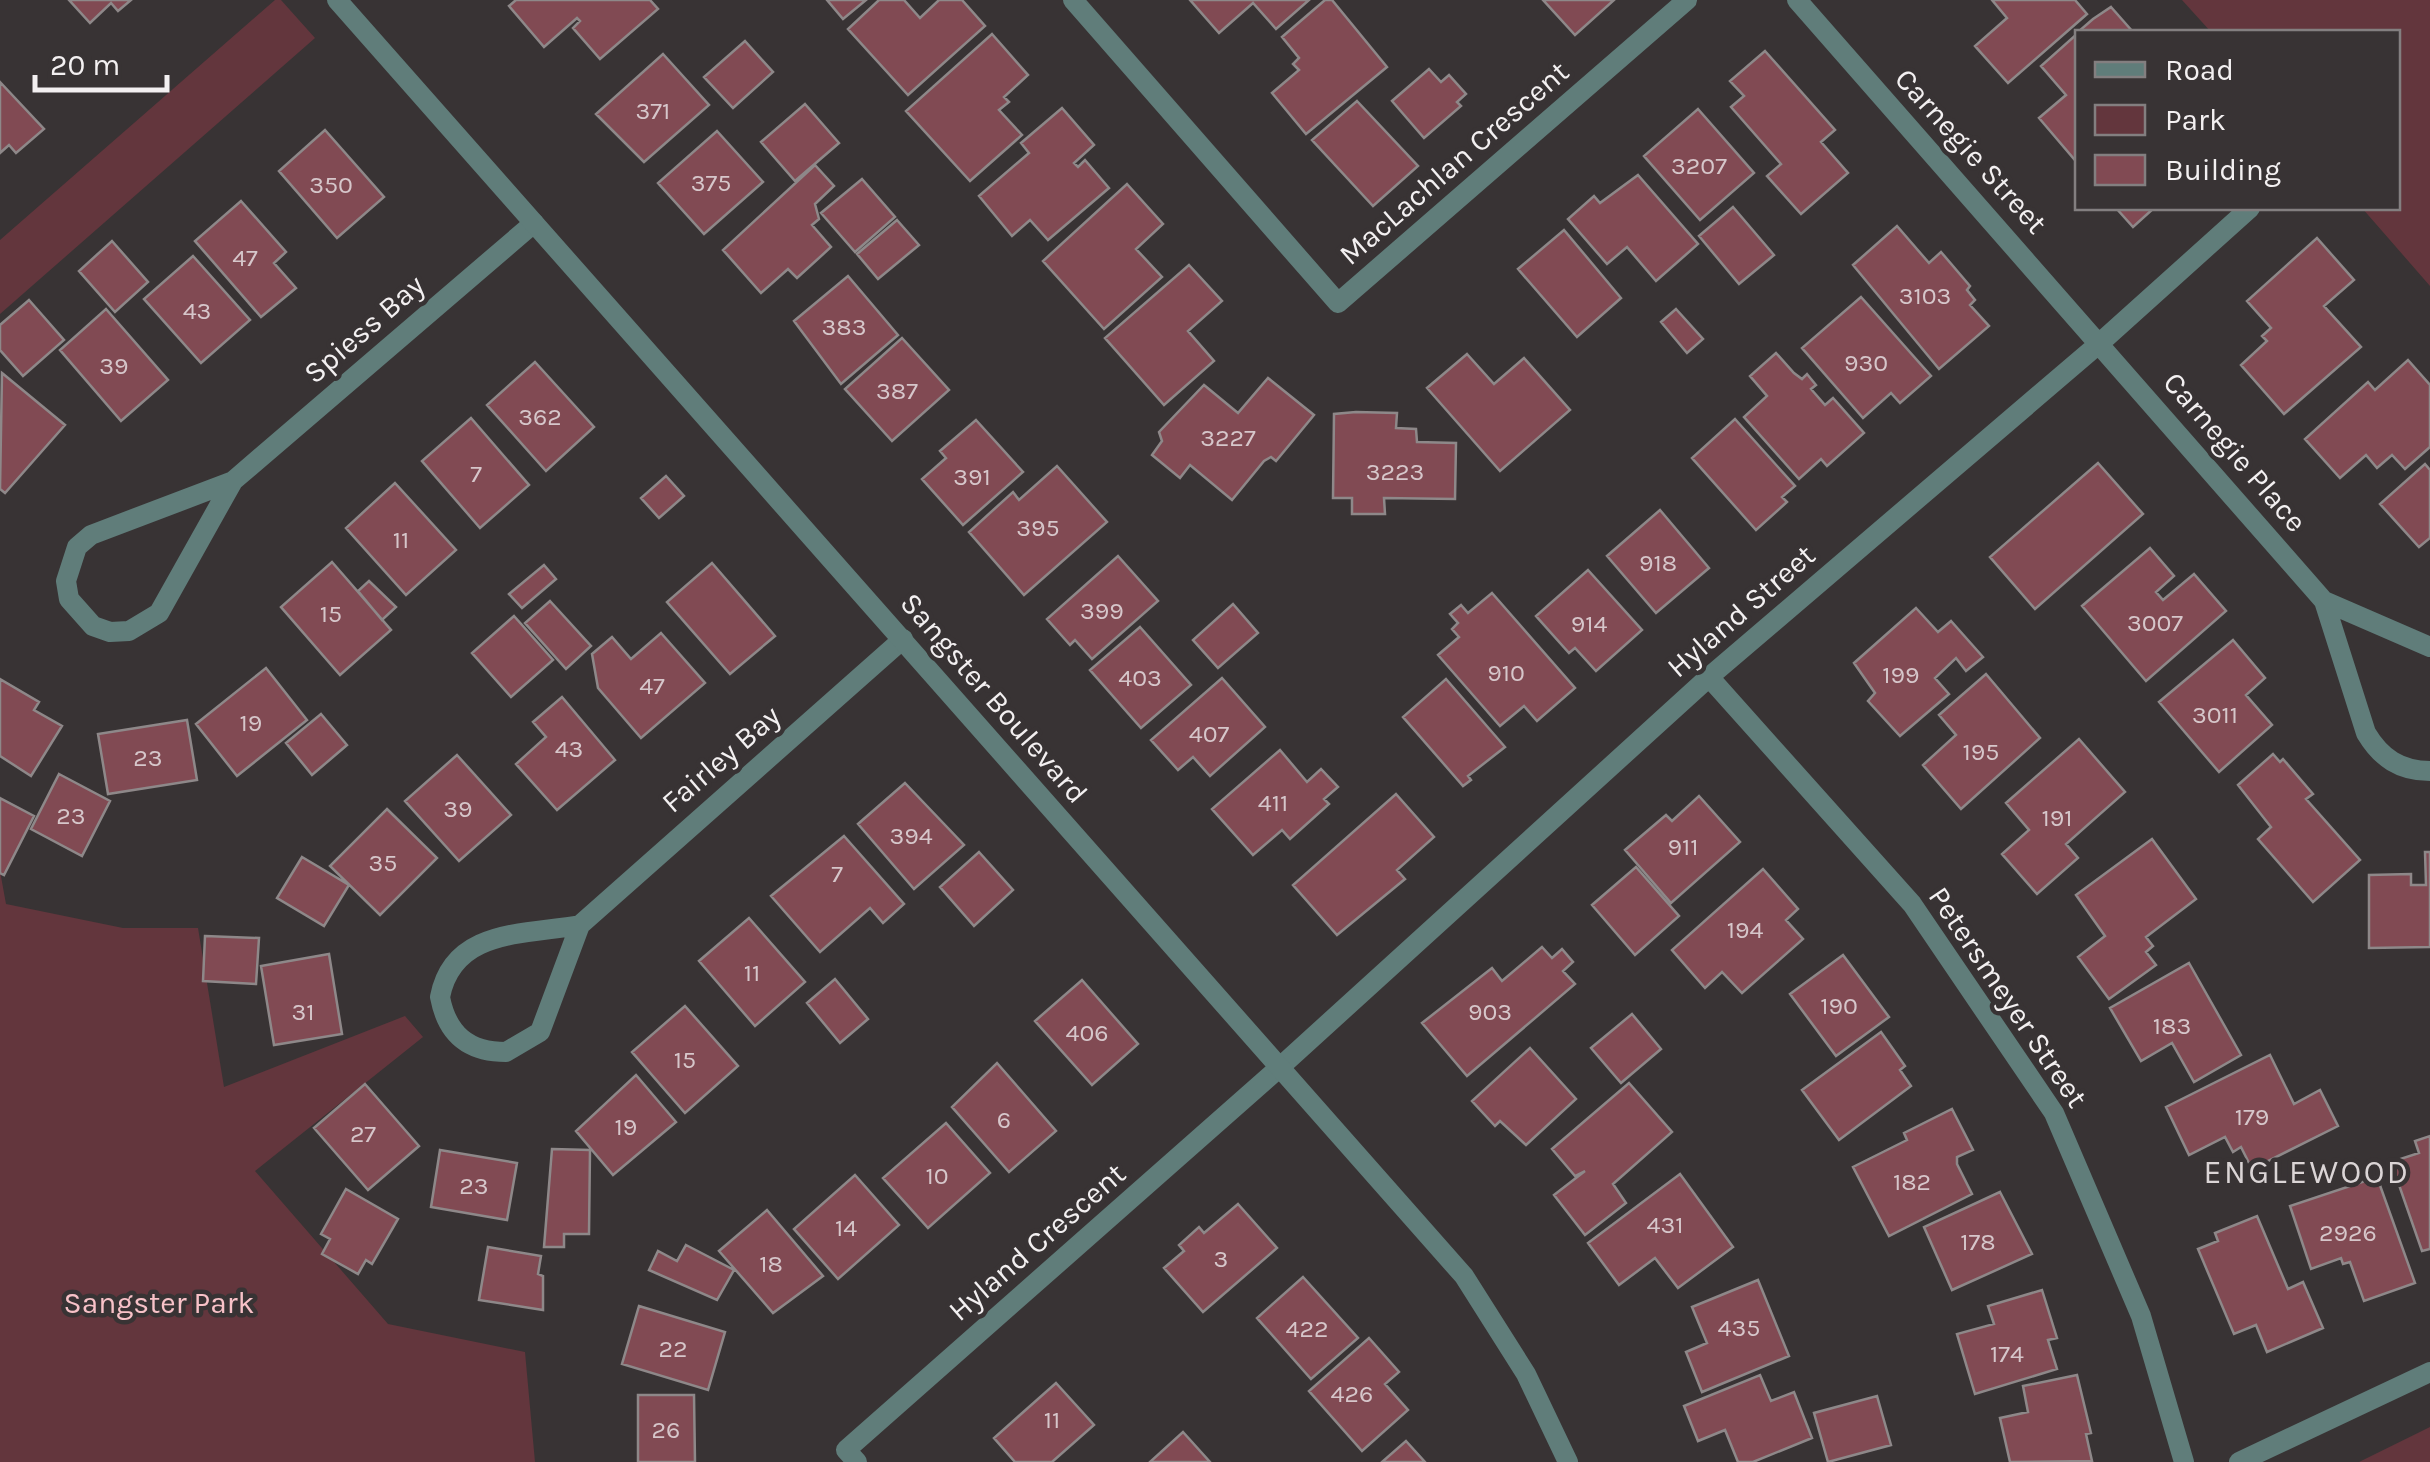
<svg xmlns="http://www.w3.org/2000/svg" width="2430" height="1462" viewBox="0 0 2430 1462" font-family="Karla,sans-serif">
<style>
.green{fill:#63363d}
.building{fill:#814a53;stroke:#8e8889;stroke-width:2.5}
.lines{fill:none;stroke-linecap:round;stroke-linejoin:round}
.minor{stroke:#607d7a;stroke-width:20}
.tertiary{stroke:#607d7a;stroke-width:20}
.labels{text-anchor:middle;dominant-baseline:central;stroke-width:9;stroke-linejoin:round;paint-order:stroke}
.number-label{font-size:25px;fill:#d6c6ca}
.street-label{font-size:30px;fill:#f3f0f1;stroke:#383334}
.park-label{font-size:30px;fill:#f8c2c8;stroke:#383334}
.neighbourhood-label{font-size:32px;letter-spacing:2.5px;fill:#dbd5d6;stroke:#383334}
</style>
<rect width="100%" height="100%" fill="#383334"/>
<path class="green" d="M275,0H281L315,38L0,314V240Z
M2182,0H2430V286L2362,208H2398V32H2211Z
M0,871L6,904L123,928H198L224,1087L405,1016L423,1037L255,1171L388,1324L525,1352L535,1462H0Z
M2430,1427V1462H2359Z"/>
<path class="building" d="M69,0H131L118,11L111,3L90,23Z
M516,0H650L658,9L600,59L573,28L580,21L577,18L544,47L509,6Z
M827,0H866L843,19Z
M879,0H904L920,18L939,0H962L985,26L908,95L848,29Z
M1190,0H1309L1276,29L1253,3L1219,33Z
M1325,0H1332L1387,67L1306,134L1272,93L1299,70L1293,64L1299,58L1282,37Z
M1543,0H1614L1575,35Z
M1992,0H2075L2087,14L2008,83L1975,46L2007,18Z
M2111,7L2133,32H2078L2093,19Z
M2078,33V156L2074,159L2039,118L2066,95L2041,66Z
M992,34L1028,75L1004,97L1009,102L999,110L1022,135L970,181L906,111Z
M745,41L773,72L733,108L704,77Z
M1765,51L1835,130L1821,142L1848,173L1801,214L1767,176L1781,164L1731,107L1744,96L1730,81Z
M663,54L709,105L644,162L596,114Z
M1429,69L1441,82L1449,75L1466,94L1457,102L1461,106L1424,138L1392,101Z
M0,82L44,129L16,153L9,145L0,153Z
M1357,101L1418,166L1373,206L1312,140Z
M805,104L839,143L795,181L761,142Z
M1062,108L1094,145L1074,163L1078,167L1085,160L1109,188L1048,240L1030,220L1012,236L979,196L1029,153L1021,143Z
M1698,109L1754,173L1700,220L1644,156Z
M325,130L384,197L337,238L279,171Z
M717,131L763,182L704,234L658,183Z
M815,165L834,186L815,204L819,219L812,225L831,247L797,278L788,269L761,293L723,250Z
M1638,175L1698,244L1656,281L1627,247L1607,264L1568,219L1594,196L1600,203Z
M862,179L895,217L855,252L821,213Z
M1127,184L1163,224L1136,249L1162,277L1104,329L1043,261Z
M241,201L286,252L274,263L296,288L261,317L195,241Z
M1733,207L1774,255L1739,284L1699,236Z
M2116,208H2154L2133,227Z
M897,220L919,245L878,279L857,254Z
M1897,226L1929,263L1941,252L1970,286L1967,290L1975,300L1970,305L1989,326L1939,369L1853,265Z
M1564,230L1621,298L1577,337L1518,269Z
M2317,238L2354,280L2324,306L2361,347L2284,414L2241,365L2267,341L2262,336L2271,328L2247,301Z
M112,241L148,282L115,312L79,271Z
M193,256L250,320L201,363L144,299Z
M1189,265L1222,301L1188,331L1214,361L1164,405L1105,338Z
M848,276L898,335L841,384L794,321Z
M1861,297L1931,376L1900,403L1891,393L1863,418L1802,348Z
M29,300L64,340L23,376L0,350V325Z
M106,309L168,380L121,421L60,350Z
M1676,309L1703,339L1687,353L1661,322Z
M902,338L949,390L892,441L845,389Z
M1776,353L1794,373L1802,379L1807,374L1816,385L1811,389L1825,405L1833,398L1864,433L1827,466L1821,459L1799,479L1744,417L1767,396L1750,376Z
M1467,354L1494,384L1524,358L1570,410L1500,471L1427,388Z
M2408,360L2430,385V447L2405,469L2392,455L2377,468L2366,455L2340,478L2305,439L2368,382L2375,390Z
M535,362L594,427L546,471L487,405Z
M2,373L65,425L5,493L0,489Z
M1268,378L1314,415L1276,461L1271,457L1264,461L1232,500L1190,465L1180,478L1152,455L1162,441L1159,432L1204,385L1238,413Z
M1356,412L1397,413L1396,428L1416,429L1417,442L1456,443L1455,499L1384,498L1385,514H1352V498H1333L1334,414Z
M471,418L529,485L480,528L422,461Z
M1735,419L1795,486L1782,497L1787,502L1756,530L1692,458Z
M976,420L1023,472L963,525L922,479L946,458L940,451Z
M2098,463L2143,514L2035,609L1990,557Z
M2425,464L2430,470V538L2419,547L2380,504Z
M1057,466L1107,522L1024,595L969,532L1013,492L1019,500Z
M666,476L684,496L659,518L641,498Z
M395,483L456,550L406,595L346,528Z
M1660,510L1709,568L1656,613L1607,556Z
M2150,548L2174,576L2156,592L2163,600L2194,574L2226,611L2146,681L2082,606Z
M1118,556L1158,601L1092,659L1075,640L1070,645L1047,619Z
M332,562L391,630L340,675L281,607Z
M712,563L775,636L730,674L667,602Z
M544,565L556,579L522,608L509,594Z
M1588,570L1642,630L1596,671L1575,648L1569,653L1536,616Z
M369,581L396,607L382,620L358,591Z
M1492,593L1575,688L1537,721L1524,706L1500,726L1438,655L1459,637L1452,629L1458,623L1450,614L1461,605L1468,613Z
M550,601L591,646L566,669L525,623Z
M1233,604L1258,633L1218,668L1193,640Z
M1916,608L1938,632L1951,621L1983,657L1966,671L1956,658L1935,678L1949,694L1900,736L1868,701L1875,693L1854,663Z
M514,616L553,660L511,697L472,653Z
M1140,627L1191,685L1141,728L1090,670Z
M661,633L705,683L641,738L598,688L592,654L612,637L631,659Z
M2233,640L2265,678L2246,695L2272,725L2219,772L2159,702Z
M266,668L307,720L237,776L196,724Z
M1986,674L2040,738L1961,809L1923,765L1956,735L1939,715Z
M1222,678L1265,727L1210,776L1193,757L1178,770L1151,740Z
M0,679L39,702L34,710L62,726L31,776L0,756Z
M1446,679L1505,747L1468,776L1471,780L1463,786L1403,717Z
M562,697L615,760L557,810L516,764L546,737L533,722Z
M321,714L347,745L312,775L286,743Z
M187,720L197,780L108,794L98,734Z
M2079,739L2125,792L2066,844L2078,858L2037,894L2002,854L2029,830L2006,803Z
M1280,750L1307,782L1321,769L1338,787L1324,799L1329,804L1290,839L1282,830L1253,855L1212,809Z
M2273,754L2280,762L2283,759L2313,794L2306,799L2360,860L2313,902L2258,839L2271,827L2238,785Z
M457,755L511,815L459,861L405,801Z
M59,774L110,801L82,856L31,829Z
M905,783L964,845L914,889L858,824Z
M1396,794L1434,837L1397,870L1405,879L1337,935L1293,885Z
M1699,796L1740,842L1671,903L1625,850L1666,815L1672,821Z
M0,798L34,816L4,875L0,873Z
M387,809L437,858L380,915L330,866Z
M844,836L904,904L883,923L870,908L820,952L771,896Z
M2152,839L2196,899L2146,937L2153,946L2146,952L2156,965L2109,999L2078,957L2105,936L2076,895Z
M979,852L1013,890L974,926L940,887Z
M2425,852H2430V947L2369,948V875L2411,874V885H2426Z
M302,857L349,885L324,926L277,898Z
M1636,867L1679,916L1635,955L1592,905Z
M1763,869L1798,909L1786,920L1803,939L1742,993L1722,972L1705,988L1672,950Z
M749,918L805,982L755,1026L699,961Z
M205,936L259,938L256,984L203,981Z
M1542,947L1552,958L1562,949L1573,962L1563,971L1575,984L1467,1076L1422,1023L1492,968L1502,981Z
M329,954L342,1034L274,1045L261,966Z
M1843,955L1889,1017L1836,1056L1790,994Z
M2189,963L2241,1055L2194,1082L2172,1043L2141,1061L2110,1008Z
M835,979L868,1019L840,1043L807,1003Z
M1082,980L1138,1044L1092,1085L1035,1021Z
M685,1006L738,1066L685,1113L632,1052Z
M1632,1014L1661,1049L1621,1083L1591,1048Z
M1881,1032L1905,1066L1900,1070L1911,1086L1839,1140L1802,1090Z
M1530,1048L1576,1099L1526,1145L1500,1121L1495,1126L1472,1101Z
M2270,1055L2294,1104L2320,1090L2338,1126L2252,1169L2241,1147L2233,1152L2225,1137L2189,1155L2166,1107Z
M997,1063L1056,1131L1009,1172L952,1107Z
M636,1075L676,1122L613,1175L576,1131Z
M1629,1083L1672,1132L1613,1184L1626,1203L1585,1235L1554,1195L1585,1171L1575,1176L1552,1149Z
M365,1084L419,1146L368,1190L314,1128Z
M1952,1109L1973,1150L1957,1157V1164L1972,1194L1889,1236L1853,1167L1907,1140L1904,1133Z
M946,1123L990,1173L928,1228L883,1178Z
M2430,1136V1249L2422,1251L2391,1162L2419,1153L2415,1141Z
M552,1149L590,1150L589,1234H564V1247H544Z
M440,1150L517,1163L507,1220L431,1207Z
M1680,1174L1733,1247L1678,1288L1655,1258L1619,1285L1588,1243Z
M855,1175L899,1225L838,1279L794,1229Z
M2377,1177L2415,1283L2364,1301L2350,1262L2343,1264L2341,1258L2311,1269L2290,1206Z
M346,1189L398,1219L372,1264L366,1260L358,1274L322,1254L330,1239L321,1234Z
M2000,1192L2032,1254L1952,1290L1924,1227Z
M1238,1204L1277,1248L1203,1312L1164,1268L1184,1251L1179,1245L1199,1227L1204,1233Z
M767,1210L823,1276L773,1313L719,1251Z
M2257,1216L2288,1289L2303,1282L2323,1328L2267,1352L2256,1325L2234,1334L2198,1249L2218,1241L2215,1233Z
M686,1245L734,1270L717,1300L649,1270L658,1251L677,1261Z
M488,1247L541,1256L538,1274L543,1276V1310L479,1300Z
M1303,1277L1358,1338L1311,1379L1257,1318Z
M1758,1280L1789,1356L1702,1392L1686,1352L1707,1343L1692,1307Z
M2042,1290L2057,1338L2048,1340L2057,1369L1975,1394L1957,1334L1994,1324L1988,1306Z
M639,1306L725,1332L708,1390L622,1364Z
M1369,1338L1399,1372L1385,1384L1408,1410L1362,1451L1309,1391Z
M1760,1375L1771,1401L1794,1392L1812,1438L1753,1462H1738L1725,1430L1698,1441L1684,1406Z
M2077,1375L2091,1433L2086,1434L2092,1461L2010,1462L2000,1418L2028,1412L2023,1386Z
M1056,1383L1094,1425L1052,1462H1015L994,1438Z
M638,1395H694L695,1462H638Z
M1877,1396L1891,1445L1828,1462L1814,1413Z
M1183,1432L1210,1462H1150Z
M1406,1441L1425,1462H1382Z"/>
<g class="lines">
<path class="minor" d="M1073,0L1338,303L1687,0
M1797,0L2324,601L2366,733C2381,758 2400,771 2430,771
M233,481L91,535L77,547L66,581L69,599L93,626L110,632L129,631L159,613L233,481L534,223
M2324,601L2430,647
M1709,677L1912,904L2054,1113L2141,1316L2184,1462
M580,925C523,935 453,929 440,997C447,1034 468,1052 506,1052L540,1032L580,925L903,639
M857,1462L846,1450L1279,1068L1709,677L2101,342L2250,208
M2239,1462L2430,1372"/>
<path class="tertiary" d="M337,0L1464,1276L1526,1374L1568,1462"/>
</g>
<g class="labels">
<g class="number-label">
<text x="653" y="110">371</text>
<text x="1699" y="165">3207</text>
<text x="711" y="182">375</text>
<text x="331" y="184">350</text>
<text x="245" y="257">47</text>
<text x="1925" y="295">3103</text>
<text x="197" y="310">43</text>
<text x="844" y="326">383</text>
<text x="1866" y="362">930</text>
<text x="114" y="365">39</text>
<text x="897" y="390">387</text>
<text x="540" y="416">362</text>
<text x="1228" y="437">3227</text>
<text x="1395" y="471">3223</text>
<text x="476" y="473">7</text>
<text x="972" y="476">391</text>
<text x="1038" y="527">395</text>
<text x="401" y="539">11</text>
<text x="1658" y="562">918</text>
<text x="1102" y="610">399</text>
<text x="331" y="613">15</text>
<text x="2155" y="622">3007</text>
<text x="1589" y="623">914</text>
<text x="1506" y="672">910</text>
<text x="1901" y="674">199</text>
<text x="1140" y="677">403</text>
<text x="652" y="685">47</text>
<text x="2215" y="714">3011</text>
<text x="251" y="722">19</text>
<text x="1209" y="733">407</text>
<text x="569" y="748">43</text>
<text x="1981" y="751">195</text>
<text x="148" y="757">23</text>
<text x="1273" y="802">411</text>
<text x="458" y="808">39</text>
<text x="71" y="815">23</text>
<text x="2057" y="817">191</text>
<text x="911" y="835">394</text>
<text x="1683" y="846">911</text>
<text x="383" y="862">35</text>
<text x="837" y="873">7</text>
<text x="1745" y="929">194</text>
<text x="752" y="972">11</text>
<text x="1839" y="1005">190</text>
<text x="303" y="1011">31</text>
<text x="1490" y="1011">903</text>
<text x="2172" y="1025">183</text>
<text x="1087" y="1032">406</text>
<text x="685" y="1059">15</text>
<text x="2252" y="1116">179</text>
<text x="1004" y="1119">6</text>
<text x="626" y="1126">19</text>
<text x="363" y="1133">27</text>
<text x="937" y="1175">10</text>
<text x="1912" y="1181">182</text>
<text x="474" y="1185">23</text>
<text x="1665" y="1224">431</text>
<text x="846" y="1227">14</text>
<text x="2348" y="1232">2926</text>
<text x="1978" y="1241">178</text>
<text x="1221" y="1258">3</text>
<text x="771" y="1263">18</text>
<text x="1739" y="1327">435</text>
<text x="1307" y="1328">422</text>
<text x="673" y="1348">22</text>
<text x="2007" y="1353">174</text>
<text x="1352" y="1393">426</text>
<text x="1052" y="1419">11</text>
<text x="666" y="1429">26</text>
</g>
<g class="street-label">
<text transform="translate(1971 151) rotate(48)">Carnegie Street</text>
<text transform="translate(1454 163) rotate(-41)">MacLachlan Crescent</text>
<text transform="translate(364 329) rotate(-41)">Spiess Bay</text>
<text transform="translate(2235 452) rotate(49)">Carnegie Place</text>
<text transform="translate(1741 611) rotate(-41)">Hyland Street</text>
<text transform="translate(994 698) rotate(49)">Sangster Boulevard</text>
<text transform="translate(721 759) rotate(-41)">Fairley Bay</text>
<text transform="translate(2008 997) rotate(56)">Petersmeyer Street</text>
<text transform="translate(1037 1242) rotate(-41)">Hyland Crescent</text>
</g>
<g class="park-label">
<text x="159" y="1303">Sangster Park</text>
</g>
<g class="neighbourhood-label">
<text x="2307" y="1172">ENGLEWOOD</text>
</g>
</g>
<rect x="2075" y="30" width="325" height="180" fill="#383334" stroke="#837f80" stroke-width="2.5"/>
<rect x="2095" y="62" width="50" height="15" fill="#607d7a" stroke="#837f80" stroke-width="2.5"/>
<text x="2165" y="80" font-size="30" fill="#f3f0f1">Road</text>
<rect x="2095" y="105" width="50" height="30" fill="#63363d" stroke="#837f80" stroke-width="2.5"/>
<text x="2165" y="130" font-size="30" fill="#f3f0f1">Park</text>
<rect x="2095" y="155" width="50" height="30" fill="#814a53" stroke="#837f80" stroke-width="2.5"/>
<text x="2165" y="180" font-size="30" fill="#f3f0f1">Building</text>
<path d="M35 75v15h132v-15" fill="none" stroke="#f3f0f1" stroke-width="5"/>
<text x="50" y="75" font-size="30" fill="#f3f0f1" stroke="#383334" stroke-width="8" paint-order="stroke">20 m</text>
</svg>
